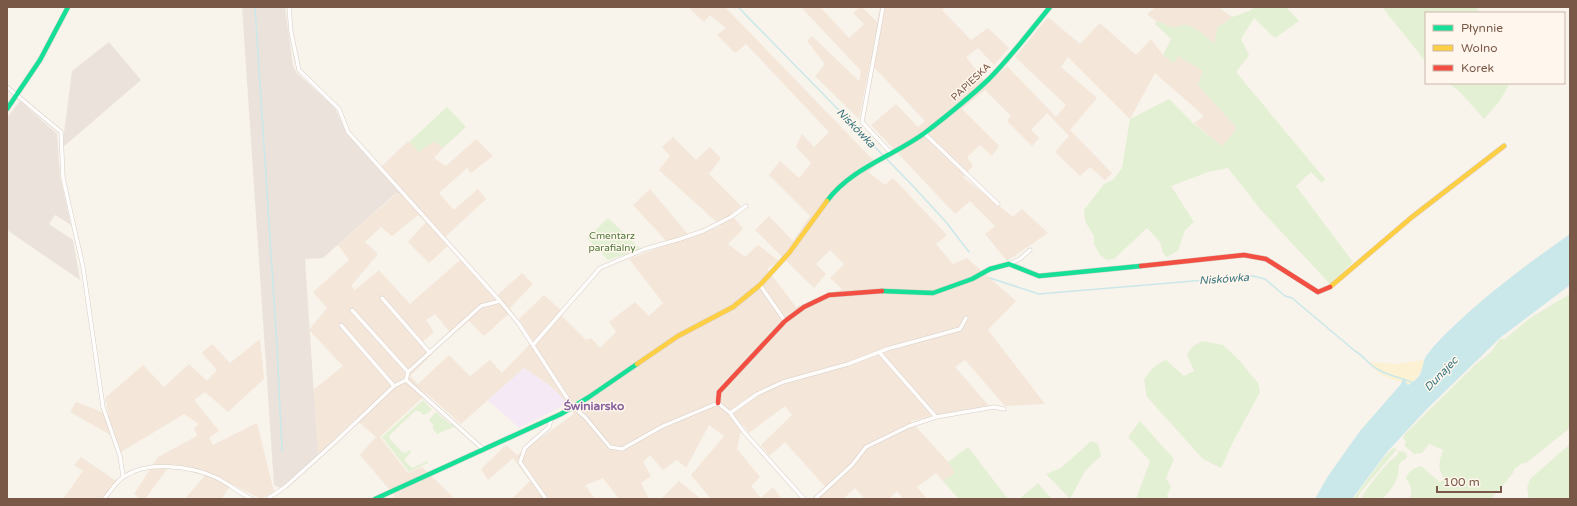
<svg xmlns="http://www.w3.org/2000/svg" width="1577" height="506" viewBox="0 0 1577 506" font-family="'Varela Round',sans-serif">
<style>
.residential{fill:#f4e7d9}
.industrial{fill:#ebe3db}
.education{fill:#f4e9f4}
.green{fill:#e4f0d4}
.sand{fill:#fcf1d2}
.water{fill:#cae8ea}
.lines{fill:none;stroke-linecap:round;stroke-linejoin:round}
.stream{stroke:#cae8ea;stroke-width:1.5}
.street-casing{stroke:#d7cec8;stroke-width:4.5}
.fast-casing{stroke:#d9d0c8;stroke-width:5.5}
.slow-casing{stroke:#d9d0c8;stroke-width:5.5}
.jam-casing{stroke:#d9d0c8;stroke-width:5.5}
.street{stroke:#fefdfc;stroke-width:3.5}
.fast{stroke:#16e098;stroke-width:4.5}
.slow{stroke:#ffcf43;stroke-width:4.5}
.jam{stroke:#f24e42;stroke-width:4.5}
.labels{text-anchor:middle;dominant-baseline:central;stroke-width:3;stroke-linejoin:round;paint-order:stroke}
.street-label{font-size:10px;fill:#7a5847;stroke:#fff7ed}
.park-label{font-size:10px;fill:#507a3c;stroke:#fff7ed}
.water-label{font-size:11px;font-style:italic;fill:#3a7680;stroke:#fff7ed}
.quarter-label{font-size:12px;font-weight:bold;fill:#88629e;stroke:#fff7ed}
</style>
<rect width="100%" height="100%" fill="#f8f3eb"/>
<path class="residential" d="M688,7H725L877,164L868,172L885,185L893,178L947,235L936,244L953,264L967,258L1016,301L988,330L1045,404L1005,406L965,360L955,367L989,406L911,421L948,462L955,473L943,481L936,473L917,487L927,499H903L897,491L889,499H865L855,488L843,499H818L828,490L785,442L769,456L761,445L792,415L785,406L749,433L742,424L737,449L760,477L751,486L761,498L773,487L782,499H711L691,475L724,436L709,425L686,468L677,460L663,470L650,455L643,462L651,476L641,483L649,499H619L603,478L585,485L595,499H512L530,481L513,458L488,480L481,469L506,445L517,455L574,414L568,403L549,385L524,368L461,424L426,393L422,398L380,437L408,473L422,467L453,497L450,499H388L395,496L360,455L376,437L355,419L318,455L313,390L343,366L309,330L327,308L313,292L349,260L338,245L397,193L402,195L379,169L408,141L419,152L434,141L443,148L434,158L446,166L476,139L493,156L471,173L467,168L439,193L454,210L478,189L486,199L442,240L448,246L429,263L408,242L426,222L418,215L392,236L381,227L365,242L378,254L351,286L355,290L379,270L410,304L460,260L494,298L522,273L533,284L510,308L512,311L484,336L469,321L452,335L435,314L426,320L434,332L422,342L431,355L410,376L418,384L449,355L470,376L490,360L502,373L533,341L519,319L544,295L564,313L562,316L586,340L591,338L600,348L616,332L609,322L635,302L649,316L663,303L629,259L669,244L633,205L650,189L691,238L721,226L659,170L670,156L662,147L673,137L696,160L710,147L721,158L709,174L741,206L731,214L743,229L728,244L745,257L758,245L779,261L767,269L796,307L842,289L830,278L844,264L830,250L816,264L826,274L814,288L755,230L769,216L793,241L810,216L769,175L780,161L799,178L811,163L796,147L802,134L814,147L829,132L746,44L735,53L717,35L726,28L710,15L704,22Z
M801,7H820L849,38L864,24L853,13L859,7H862L877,22L880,7H945L942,10L971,40L988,28L1009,48L994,65L978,48L966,57L987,84L1007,66L1056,117L1066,105L1015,57L1048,17L1080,44L1100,23L1136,55L1151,39L1163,55L1174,63L1178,56L1203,71L1198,85L1237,128L1223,147L1194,123L1204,116L1155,73L1130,119L1068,57L1061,67L1097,98L1070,130L1112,173L1105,180L1090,167L1080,176L1055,152L1069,136L1047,113L1031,130L1039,138L1032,146L1007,121L1011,116L985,90L962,109L999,146L992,156L980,145L967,157L973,166L963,177L1013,217L1022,209L1048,233L1007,261L985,234L995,226L970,201L955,214L871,125L896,104L918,127L925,121L870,63L859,119L815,76L825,64L807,41L812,36L859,81L861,71Z
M1156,7H1218L1232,17L1217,28L1215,44L1192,26L1174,28L1156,21L1147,14Z
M260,339L264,379L228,412L205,392L194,400L219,431L209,438L213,445L257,423L274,492L261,499L231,484L222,499H185L208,472L170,465L145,499H140L134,494L158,457L197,436L194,428L199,424L184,414L121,452L116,438L70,412L76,402L109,415L105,398L143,365L164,387L189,364L207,381L217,370L202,353L212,344L230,363Z
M81,457L116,481L102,499H63L83,471L74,465Z
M679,481L701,499H661Z"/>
<path class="industrial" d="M242,7H285L293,66L297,73L335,108L346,131L403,195L396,193L323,258L305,259L318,455L280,488L274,485Z
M109,42L141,80L62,148L72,71Z
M20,101L57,134L60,177L71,225L55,215L49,224L73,240L80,280L7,230V118Z"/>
<path class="education" d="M524,368L549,385L568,403L519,428L488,400Z"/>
<path class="green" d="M1255,7H1286L1299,21L1275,38L1254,18L1241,39L1249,55L1236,72L1325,179L1322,183L1311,172L1296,186L1353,262L1330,284L1261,210L1228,168L1208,172L1171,186L1194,222L1185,230L1178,251L1167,257L1163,253L1160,242L1147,228L1114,259L1107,260L1100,255L1094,244V236L1085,221L1084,210L1104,184L1113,180L1122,168L1130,119L1169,99L1194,124L1222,146L1237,128L1198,85L1203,71L1178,56L1174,63L1163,55L1171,39L1155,24L1156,21L1174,28C1190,18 1203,35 1215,44L1217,28L1232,17L1249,11Z
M1382,7H1476L1480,13H1426V62Z
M1448,83H1510L1499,102L1484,119L1460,92Z
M447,107L466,127L443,148L434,141L419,152L409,142Z
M608,218L641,249L608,260L587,238Z
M1570,294V428L1526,463H1523L1514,469L1513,473L1491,499H1409C1413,493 1411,485 1406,478C1408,472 1415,467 1421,466L1440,482L1444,479C1437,468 1439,462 1443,450L1429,444L1422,453L1414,454L1404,445L1406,442L1403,438L1405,434L1476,364L1490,353L1500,339H1505L1530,318Z
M1202,341L1223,345L1237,358L1258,383L1260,392L1233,442L1221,468L1203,459L1147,397L1144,379C1151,370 1156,364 1166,360L1184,376L1194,371L1187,354L1192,347Z
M423,400L432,410L424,415L419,411H415L389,436L390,439L402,452L405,453L410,450L411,452L404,460L412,468L428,461V463L409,472L382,437Z
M436,412L450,424L453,423L463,432L462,433L454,427L437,434L433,429V425L429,420Z
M1140,421L1174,459L1166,478L1171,487L1167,495L1169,499H1136L1150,461L1128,437Z
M1091,441L1098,444L1101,456L1085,471L1070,499L1046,474L1061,468Z
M1570,444V499H1529L1527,488L1530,479Z
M968,447L1008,499H959L943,481L955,473L948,462Z
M1393,448L1397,449L1359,494L1358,499H1353L1384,457Z
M1399,451L1405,452L1407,456L1406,459C1403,460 1400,462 1399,465C1398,468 1399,471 1398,475C1396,483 1389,493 1382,499H1361C1365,490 1381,470 1388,463C1393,457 1396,459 1399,451Z
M1038,483L1052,499H1019Z"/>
<path class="sand" d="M1424,360C1422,372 1419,378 1408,385L1403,379L1401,382C1388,378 1376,375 1370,362L1396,364Z"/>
<path class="water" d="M1570,234V285L1501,337L1428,408L1387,452L1352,499H1315L1328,476L1360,431L1401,384L1403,378L1408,385C1422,376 1420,375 1424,361C1425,356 1431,350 1434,346C1474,303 1523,267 1570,234Z"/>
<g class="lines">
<path class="stream" d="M255,7L277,346L282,452
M738,7L912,185L946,222L969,252
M990,278L1039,294L1253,276L1265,279L1285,296L1292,298L1355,351C1364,356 1368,364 1377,369C1388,376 1401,377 1413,383"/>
<g class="street-casing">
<path id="street" d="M289,7L291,32L299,70L339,109L348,132L500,301L519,324L573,407L585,417L610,447L622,449L663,426L718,403L730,413L744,432L804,499
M883,7L862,122L890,152
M7,87L61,132L63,178L83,267L103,407L120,456L123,476
M924,133L998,204
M1009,264L1020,259L1030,250
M760,285L785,321
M382,298L430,353
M352,310L408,372
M341,325L394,386
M533,345L600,268L645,249L680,239L703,231L731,217L746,206
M879,352L936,417L994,407L1004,409
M406,380L484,450
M730,413L757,394L783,382L848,364L887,349L960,329L966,318
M104,499C110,492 117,480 125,476C148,461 190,466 215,477C228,483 239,493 252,499
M267,499L285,487L336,441L394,386L406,380L408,372L481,306L500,301
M546,499L520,462L525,448L549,427L551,419
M815,499L852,465L866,447L909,426L936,417"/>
</g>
<g class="fast-casing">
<path id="fast" d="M7,109L40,60L68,7
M827,201C851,168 894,156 926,132C948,115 969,98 989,79C1010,58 1031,30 1050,7
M882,291L933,293L972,279L990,269L1009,264L1039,276L1141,266
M375,499L561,414L589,397L637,364"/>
</g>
<g class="slow-casing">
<path id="slow" d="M1330,287L1412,217L1504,146
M637,364L678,336L733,307L760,285L789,253L827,201"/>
</g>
<g class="jam-casing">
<path id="jam" d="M1141,266L1244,255L1266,259L1318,292L1330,287
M718,403L719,392L785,321L804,307L829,295L882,291"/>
</g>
<use href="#street" class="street"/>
<use href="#fast" class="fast"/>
<use href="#slow" class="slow"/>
<use href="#jam" class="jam"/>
</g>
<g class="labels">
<g class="street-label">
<text transform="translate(971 82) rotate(-43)">PAPIESKA</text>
</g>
<g class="park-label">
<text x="612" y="236">Cmentarz<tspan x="612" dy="12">parafialny</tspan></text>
</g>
<g class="water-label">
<text transform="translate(856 128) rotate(46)">Niskówka</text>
<text transform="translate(1224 279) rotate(-4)">Niskówka</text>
<text transform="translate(1441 374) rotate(-46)">Dunajec</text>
</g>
<g class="quarter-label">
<text x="594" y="406">Świniarsko</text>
</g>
</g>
<rect width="1577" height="506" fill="none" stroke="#7a5847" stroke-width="16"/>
<rect x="1425" y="12" width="140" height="72" fill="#fff7ed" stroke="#cab7ab"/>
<rect x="1433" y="25" width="20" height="6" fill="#16e098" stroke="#cab7ab"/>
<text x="1461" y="32" font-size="12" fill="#7a5847">Płynnie</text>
<rect x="1433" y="45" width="20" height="6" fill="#ffcf43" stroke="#cab7ab"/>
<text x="1461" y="52" font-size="12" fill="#7a5847">Wolno</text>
<rect x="1433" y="65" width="20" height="6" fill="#f24e42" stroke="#cab7ab"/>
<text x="1461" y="72" font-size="12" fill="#7a5847">Korek</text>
<path d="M1437 486v6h64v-6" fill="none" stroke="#7a5847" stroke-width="2"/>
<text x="1443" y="486" font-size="12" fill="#7a5847" stroke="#fff7ed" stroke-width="3" paint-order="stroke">100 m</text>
</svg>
